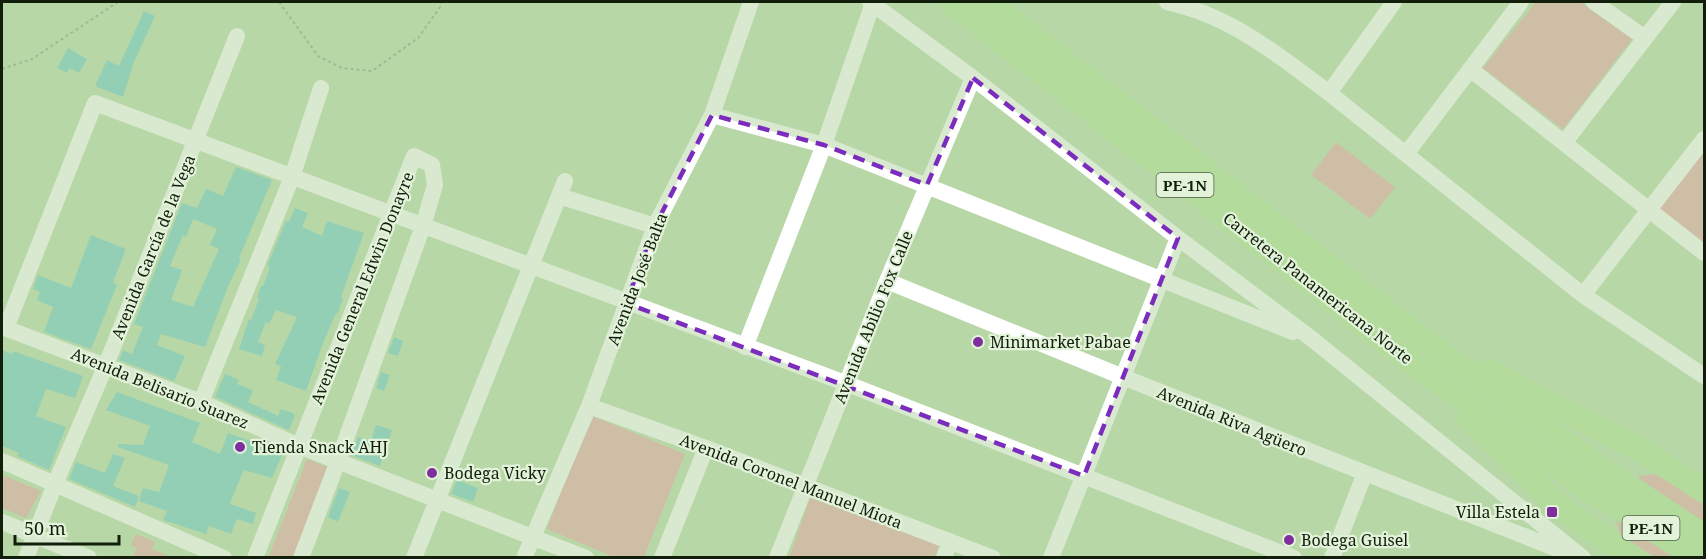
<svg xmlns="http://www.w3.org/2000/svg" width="1706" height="559" viewBox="0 0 1706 559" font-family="'Noto Serif',serif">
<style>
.green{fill:#e8a0a4}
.building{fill:#67c5c5;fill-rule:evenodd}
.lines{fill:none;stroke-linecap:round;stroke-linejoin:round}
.path{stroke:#819a74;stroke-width:2;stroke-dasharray:3 3;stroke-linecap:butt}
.minor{stroke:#fff;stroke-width:16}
.highway{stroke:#ace18f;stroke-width:24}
.marked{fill:none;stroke:#7b2cbf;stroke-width:4.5;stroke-dasharray:12 8;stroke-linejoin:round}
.poi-dot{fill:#7f2e9e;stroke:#e2f3da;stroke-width:2}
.labels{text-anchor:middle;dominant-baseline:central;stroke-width:4.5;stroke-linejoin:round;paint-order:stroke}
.shield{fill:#e2f3da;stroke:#505e4a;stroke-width:1.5}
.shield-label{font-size:15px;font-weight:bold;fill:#121e0c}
.street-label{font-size:16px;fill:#121e0c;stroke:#e2f3da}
.poi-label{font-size:16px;fill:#121e0c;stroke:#e2f3da;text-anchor:start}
</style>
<rect width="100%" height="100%" fill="#b8d7a7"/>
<path class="green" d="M1536,2H1580L1632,39L1563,129L1483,68Z
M1336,142L1395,187L1370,219L1311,175Z
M1704,149V244L1658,209Z
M590,415L685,454L644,557H614L547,529Z
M307,459L329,468L294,557L268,558Z
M1655,474L1704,503V522L1640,479L1638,476Z
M2,475L41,491L26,518L2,508Z
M810,498L939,545L935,557L789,558Z
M1614,515L1679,557H1655L1633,544L1621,536Z
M136,534L155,542L152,549L171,557H133L137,548L131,545Z"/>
<path class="building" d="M144,11L155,16L134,62L123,97L95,86L107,60L119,66Z
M68,48L87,59L79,73L69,68L67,73L57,68Z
M236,167L272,180L239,258L241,259L227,289L205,347L161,334L157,345L185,356L174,381L119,360L123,350L132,354L143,327L134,324L182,203L197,208L206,189L223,196ZM193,219L217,229L210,245L219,249L193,307L171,300L182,270L170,266L183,235L186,237Z
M295,208L308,213L302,227L322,236L327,221L364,233L341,297L343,298L338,313H336L323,343L306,391L276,380L281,366L275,364L297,317L276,310L269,324L266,322L258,342L265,345L262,356L239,349L249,319L251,320L259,299L257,298L261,286H263L270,267L267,266L286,221L289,222Z
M91,235L126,249L113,282L117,285L91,349L44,332L53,307L37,300L40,292L33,289L38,275L71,288Z
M394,337L403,341L398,356L388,353Z
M2,350L12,354L13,351L83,376L75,398L46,389L36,416L66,427L49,470L17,456L19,453L2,446Z
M381,372L390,375L384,391L376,388Z
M225,374L239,380L237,384L253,390L248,402L278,416L281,409L295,414L289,430L215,397Z
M117,392L200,423L192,442L220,454L228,433L283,453L272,478L244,470L234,493L230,504L256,513L253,524L237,519L231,534L209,526L206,534L163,520L167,511L139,501L143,488L159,492L169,465L118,447V444L143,445L150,426L106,410Z
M376,425L392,430L380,466L351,455L358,437L371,441Z
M113,454L125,458L113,486L139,496L135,507L69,479L76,462L105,473Z
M457,480L478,488L473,502L451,494Z
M339,488L350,492L338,522L328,517Z"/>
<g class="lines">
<path class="path" d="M279,2L318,56L342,68L372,71L418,38L441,6V2
M2,69L32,59L118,2"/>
<path class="minor" d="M870,2L973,78L1178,238L1312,339L1583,558
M1167,2C1179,5 1191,8 1203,13C1246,29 1292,65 1329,93L1583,295L1704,376
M1594,2L1645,38
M1470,69L1704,253
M1329,93L1394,2
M712,115L824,145L1293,332
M1564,143L1673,2
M1406,154L1521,2
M559,196L655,226
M887,281L1123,377L1572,555
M1583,295L1704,139
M2,327L201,402L299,446L586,558
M6,328L95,103L845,383L1294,558
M745,347L824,145L873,3
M201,402L292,177L321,88
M589,406L706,448L993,558
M2,461L224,558
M2,522L89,558
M26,558L55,484L106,365L237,36
M255,558L414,156L432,165L435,185L423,226L338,461L301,558
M414,558L565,181
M524,558L589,406L655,226L712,115L751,2
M662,558L706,448
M777,558L887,281L973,78
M944,558L950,541
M1051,558L1178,238
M1332,558L1365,473"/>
<path class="highway" d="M951,2L1419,368L1582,485L1698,558
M988,2L1429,344L1616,479L1704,536
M1488,371L1641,450L1704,491
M1469,419L1566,512L1634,558"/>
</g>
<path d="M0 0H1706V559H0ZM973,78L1178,238L1084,476L626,303L655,226L712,115L824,145L927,185Z" fill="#b8d7a7" fill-opacity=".55" fill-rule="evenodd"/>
<path class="marked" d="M973,78L1178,238L1084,476L626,303L655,226L712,115L824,145L927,185Z"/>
<g class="poi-dot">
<circle cx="978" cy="342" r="6"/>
<circle cx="240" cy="447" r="6"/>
<circle cx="432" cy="473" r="6"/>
<rect x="1546" y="506" width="12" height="12" rx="3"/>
<circle cx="1289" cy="540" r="6"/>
</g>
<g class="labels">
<g class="shield">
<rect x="1156.5" y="173" width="57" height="24" rx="4.5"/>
<rect x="1622.5" y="516" width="57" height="24" rx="4.5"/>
</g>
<g class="shield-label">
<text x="1185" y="185">PE-1N</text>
<text x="1651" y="528">PE-1N</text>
</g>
<g class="street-label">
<text transform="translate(153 247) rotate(-68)">Avenida García de la Vega</text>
<text transform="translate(637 279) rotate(-69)">Avenida José Balta</text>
<text transform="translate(362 288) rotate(-68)">Avenida General Edwin Donayre</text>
<text transform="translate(1318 288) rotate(38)">Carretera Panamericana Norte</text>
<text transform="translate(873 317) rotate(-68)">Avenida Abilio Fox Calle</text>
<text transform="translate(160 388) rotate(22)">Avenida Belisario Suarez</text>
<text transform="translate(1232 421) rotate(22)">Avenida Riva Agüero</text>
<text transform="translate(791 481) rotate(21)">Avenida Coronel Manuel Miota</text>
</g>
<g class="poi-label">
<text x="990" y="342">Minimarket Pabae</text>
<text x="252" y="447">Tienda Snack AHJ</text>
<text x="444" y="473">Bodega Vicky</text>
<text x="1540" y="512" text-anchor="end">Villa Estela</text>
<text x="1301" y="540">Bodega Guisel</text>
</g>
</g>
<rect width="1706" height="559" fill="none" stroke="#121e0c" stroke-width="6"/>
<path d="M15 535v9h104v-9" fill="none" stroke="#121e0c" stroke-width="3"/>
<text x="24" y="535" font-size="18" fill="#121e0c" stroke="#e2f3da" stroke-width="4.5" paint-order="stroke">50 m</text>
</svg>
